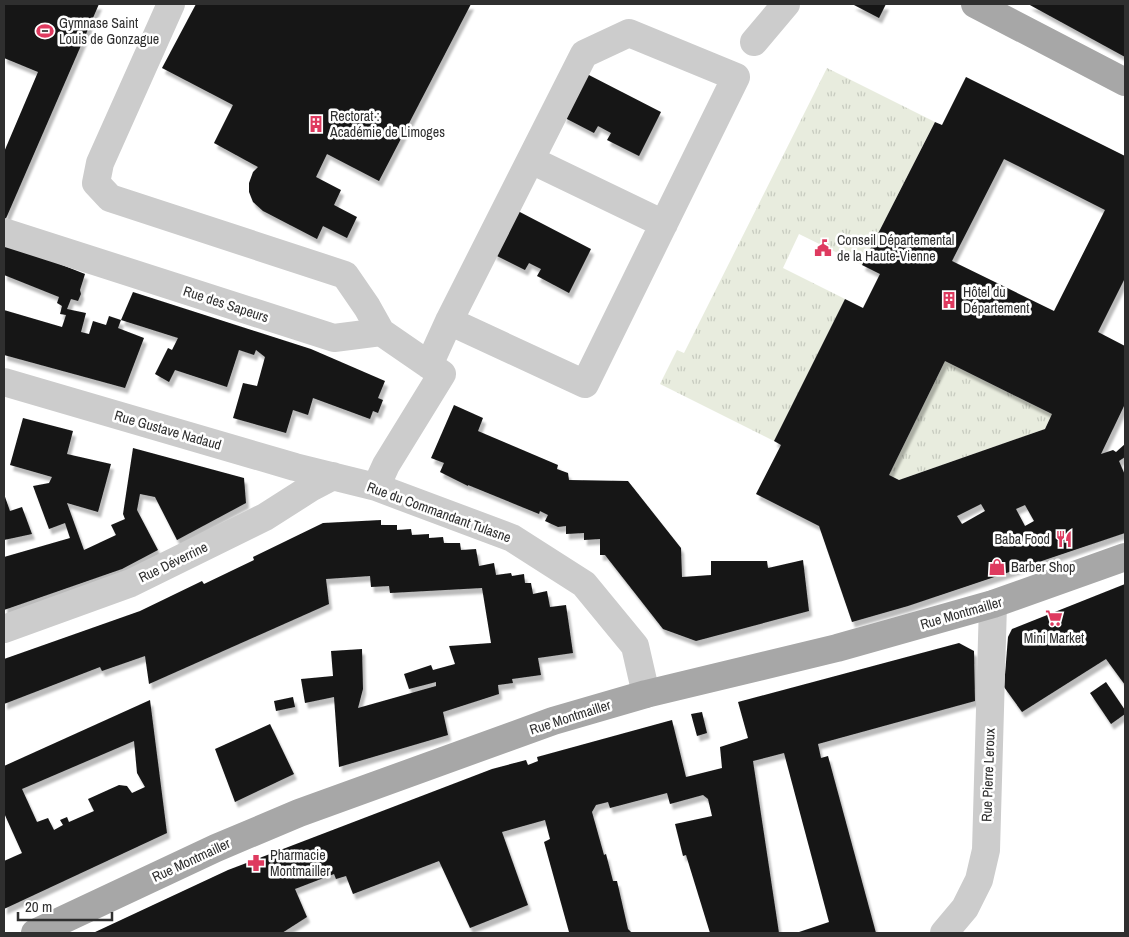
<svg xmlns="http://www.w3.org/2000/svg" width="1129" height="937" viewBox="0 0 1129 937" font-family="'Archivo Narrow',sans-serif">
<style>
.grass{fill:url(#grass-tufts)}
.building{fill:#161616;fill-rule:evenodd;filter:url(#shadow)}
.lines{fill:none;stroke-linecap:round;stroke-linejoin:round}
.minor{stroke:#ccc;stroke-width:28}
.major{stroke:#a7a7a7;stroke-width:28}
.labels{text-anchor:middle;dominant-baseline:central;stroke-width:5;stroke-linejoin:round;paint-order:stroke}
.poi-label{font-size:14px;fill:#2f2f2f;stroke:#fff;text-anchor:start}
.street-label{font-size:14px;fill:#2f2f2f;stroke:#fff}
</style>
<defs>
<pattern id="grass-tufts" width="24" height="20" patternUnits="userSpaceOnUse" patternTransform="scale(1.25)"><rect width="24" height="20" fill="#e8ecde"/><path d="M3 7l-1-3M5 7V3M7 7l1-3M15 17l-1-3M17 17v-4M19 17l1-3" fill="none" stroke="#c7cbbf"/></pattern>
<filter id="shadow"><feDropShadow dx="3" dy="5.5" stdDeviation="1" flood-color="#0004"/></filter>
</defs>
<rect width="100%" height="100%" fill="#fff"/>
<path class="grass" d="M827,68L935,122L862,265L799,234L783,268L845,299L774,441L660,384L677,350L684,353Z
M945,361L1052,414L1045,429L899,480L889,475Z"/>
<path class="building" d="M4,4H99L4,223V165L5,161H4V152L38,72L4,58Z
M196,4H471L379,181L327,154L316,177L341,190L334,205L357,217L347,238L323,226L317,239L263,211L253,202L249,192V183L253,172L258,167L214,143L233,105L162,68Z
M852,4H886L879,18Z
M1028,4H1123L1125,5V57Z
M585,73L661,112L639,156L607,140L611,133L598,126L594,133L563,117Z
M966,77L1125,156V278L1098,332L1125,346V404L1101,454L1113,450L1116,452L1125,444V457L1119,461L1125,475V533L908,606L852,622L819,526L756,494L781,445L774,441L845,299L863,308L880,274L862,265L935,122L942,125ZM1004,159L1105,210L1054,311L952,261ZM945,361L1052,414L1045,429L899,480L889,475ZM981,504L985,511L962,524L957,516ZM1025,505L1034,521L1025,526L1016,509Z
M516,210L591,249L569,293L537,276L541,269L529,263L525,270L493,254Z
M4,242L85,274L80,290L81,294L78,301L71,299L67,309L86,313L81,332L89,334L93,321L106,325L109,316L121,320L133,292L311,349L385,381L378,398L383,400L378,413L373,411L370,419L313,398L308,415L293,410L286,433L233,418L243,383L257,386L265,357L256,350L254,355L239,350L227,387L175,370L169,382L155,374L168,348L172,350L178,338L121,320L118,328L144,338L125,388L4,355V310L62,327L66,315L60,314L62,306L57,303L59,297L4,275Z
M454,405L483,418L478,431L558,465L557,469L568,473L569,480L628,481L681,548L682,577L711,575V561H767L768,568L803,560L809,611L696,641L663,629L605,555H600V539L584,540V533L566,534V526L558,527L545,521L548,515L540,511L539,514L468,485V486L440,472L444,463L431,458Z
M23,418L73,431L67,454L111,464L98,512L67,503L84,550L116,535L111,525L125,519L123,514L133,448L244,478L246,503L177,540L155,497L140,494L137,510L158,550L122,569L4,610V557L70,538L65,523L49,529L33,486L49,483L52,477L10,465Z
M4,494L10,511L22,507L32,534L4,540Z
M381,520V525H397V530L411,529L412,535L429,534V538L443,537L444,543H460L461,550L476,549L479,566L494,563L496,575L511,573L512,576L524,574L525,583H531L533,594L547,591L550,607L566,605L573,653L538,658L541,675L512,679L513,683L498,685L499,694L443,712L448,735L339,767L334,697L305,703L301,679L333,676L331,651L362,649L363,689L358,708L436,686V682L409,689L404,674L431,665L433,670L455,664L449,646L491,643L482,588L390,593L389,586L371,587L370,576L326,579L329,604L149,684L145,656L102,671L100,667L4,704V659L140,611L202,581L204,584L254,560L253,557L323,523Z
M1125,584V685L1106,659L1022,712L1004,687L1008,637L1012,629Z
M959,643L974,651L975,701L818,744L821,758L828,756L876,933H796L829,922L784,753L753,761L779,933H710L686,855L683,856L675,824L712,816L708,799L703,795L670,804L667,793L610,808L608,802L596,805L592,812L604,855L606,854L613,881H617L628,929L632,933H566L569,932L544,842L550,839L545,820L502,832L528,905L470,928L439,861L353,894L346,876L336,879L334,874L295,889L307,917L282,933H93L228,870L492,769L526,760L528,765L538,761L537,757L672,720L686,777L722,768L720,747L748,738L738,702Z
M1106,682L1125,710V714L1111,724L1090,693Z
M293,697L295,707L276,711L274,701Z
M150,700L167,833L4,909V861L22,853L4,813V766ZM134,741L137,773L145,787L132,793L127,786L119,785L88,799L94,811L69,822L67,817L60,820L63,825L54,830L48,818L37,822L22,789Z
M702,712L707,733L697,736L691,714Z
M270,724L294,774L235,802L215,749Z"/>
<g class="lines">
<path class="minor" d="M171,4L100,163L96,183L110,198L345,275L367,307L381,332
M754,42L786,4
M531,160L664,224
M4,232L334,338L381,332L442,374L386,465L376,487
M429,365L449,321L584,54L629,33L736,77L585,384L449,321
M4,382L295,467L376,487L512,538L584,584L635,646L646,694
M4,629L131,583L265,517L312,487L333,476
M944,933L965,908L979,880L986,850L993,604"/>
<path class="major" d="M975,4L1125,82
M35,933L216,848L299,813L553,721L646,694L837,648L993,604L1125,557"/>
</g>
<defs>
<g id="stadium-bare" transform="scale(1.35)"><path d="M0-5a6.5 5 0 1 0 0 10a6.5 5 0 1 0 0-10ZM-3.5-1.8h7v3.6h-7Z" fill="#de3a5f" stroke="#fff" stroke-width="2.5" paint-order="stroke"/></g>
<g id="building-bare" transform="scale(1.35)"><path d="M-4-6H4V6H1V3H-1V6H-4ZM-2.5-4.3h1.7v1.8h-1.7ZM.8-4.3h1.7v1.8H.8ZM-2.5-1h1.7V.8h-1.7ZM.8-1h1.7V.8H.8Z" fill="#de3a5f" stroke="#fff" stroke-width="2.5" paint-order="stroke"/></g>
<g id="civic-bare" transform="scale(1.35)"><path d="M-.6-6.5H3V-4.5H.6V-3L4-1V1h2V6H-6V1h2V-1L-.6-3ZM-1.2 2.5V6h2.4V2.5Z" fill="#de3a5f" stroke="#fff" stroke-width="2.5" paint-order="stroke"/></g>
<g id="restaurant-bare" transform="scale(1.35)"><path d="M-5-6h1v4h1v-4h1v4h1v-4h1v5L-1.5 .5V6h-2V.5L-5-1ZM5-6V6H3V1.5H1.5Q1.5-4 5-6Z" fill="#de3a5f" stroke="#fff" stroke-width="2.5" paint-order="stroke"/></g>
<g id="shop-bare" transform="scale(1.35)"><path d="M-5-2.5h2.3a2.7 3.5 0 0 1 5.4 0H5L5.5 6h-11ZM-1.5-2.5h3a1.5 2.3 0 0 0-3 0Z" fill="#de3a5f" stroke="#fff" stroke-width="2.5" paint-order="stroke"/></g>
<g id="supermarket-bare" transform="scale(1.35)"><path d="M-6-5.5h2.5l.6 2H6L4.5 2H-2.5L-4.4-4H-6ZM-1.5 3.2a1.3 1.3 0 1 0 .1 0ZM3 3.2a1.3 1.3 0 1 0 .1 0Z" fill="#de3a5f" stroke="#fff" stroke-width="2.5" paint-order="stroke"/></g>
<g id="pharmacy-bare" transform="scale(1.35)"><path d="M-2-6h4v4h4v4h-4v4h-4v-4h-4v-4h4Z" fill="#de3a5f" stroke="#fff" stroke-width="2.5" paint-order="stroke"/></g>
</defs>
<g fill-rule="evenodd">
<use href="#stadium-bare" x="45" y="31"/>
<use href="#building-bare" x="316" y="124"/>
<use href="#civic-bare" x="823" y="248"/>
<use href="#building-bare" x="949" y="300"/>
<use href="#restaurant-bare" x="1064" y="539"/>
<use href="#shop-bare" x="997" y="567"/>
<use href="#supermarket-bare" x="1054" y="618"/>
<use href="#pharmacy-bare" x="256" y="863"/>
</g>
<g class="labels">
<g class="poi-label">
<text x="59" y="23">Gymnase Saint<tspan x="59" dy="16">Louis de Gonzague</tspan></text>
<text x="330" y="116">Rectorat :<tspan x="330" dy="16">Académie de Limoges</tspan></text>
<text x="837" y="240">Conseil Départemental<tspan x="837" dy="16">de la Haute-Vienne</tspan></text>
<text x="963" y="292">Hôtel du<tspan x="963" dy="16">Département</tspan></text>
<text x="1050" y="539" text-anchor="end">Baba Food</text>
<text x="1011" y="567">Barber Shop</text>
<text x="1054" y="638" text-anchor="middle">Mini Market</text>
<text x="270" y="855">Pharmacie<tspan x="270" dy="16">Montmailler</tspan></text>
</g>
<g class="street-label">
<text transform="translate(226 304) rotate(18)">Rue des Sapeurs</text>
<text transform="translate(168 430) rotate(16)">Rue Gustave Nadaud</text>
<text transform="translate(439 512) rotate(20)">Rue du Commandant Tulasne</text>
<text transform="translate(173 562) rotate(-26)">Rue Déverrine</text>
<text transform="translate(961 613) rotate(-16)">Rue Montmailler</text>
<text transform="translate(570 717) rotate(-18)">Rue Montmailler</text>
<text transform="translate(988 775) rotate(-88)">Rue Pierre Leroux</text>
<text transform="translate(191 860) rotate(-25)">Rue Montmailler</text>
</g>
</g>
<rect width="1129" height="937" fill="none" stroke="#2f2f2f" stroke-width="10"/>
<path d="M18 912v8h94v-8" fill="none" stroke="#2f2f2f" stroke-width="2.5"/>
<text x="25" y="912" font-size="15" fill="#2f2f2f" stroke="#ffffff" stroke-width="4" paint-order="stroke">20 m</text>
</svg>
